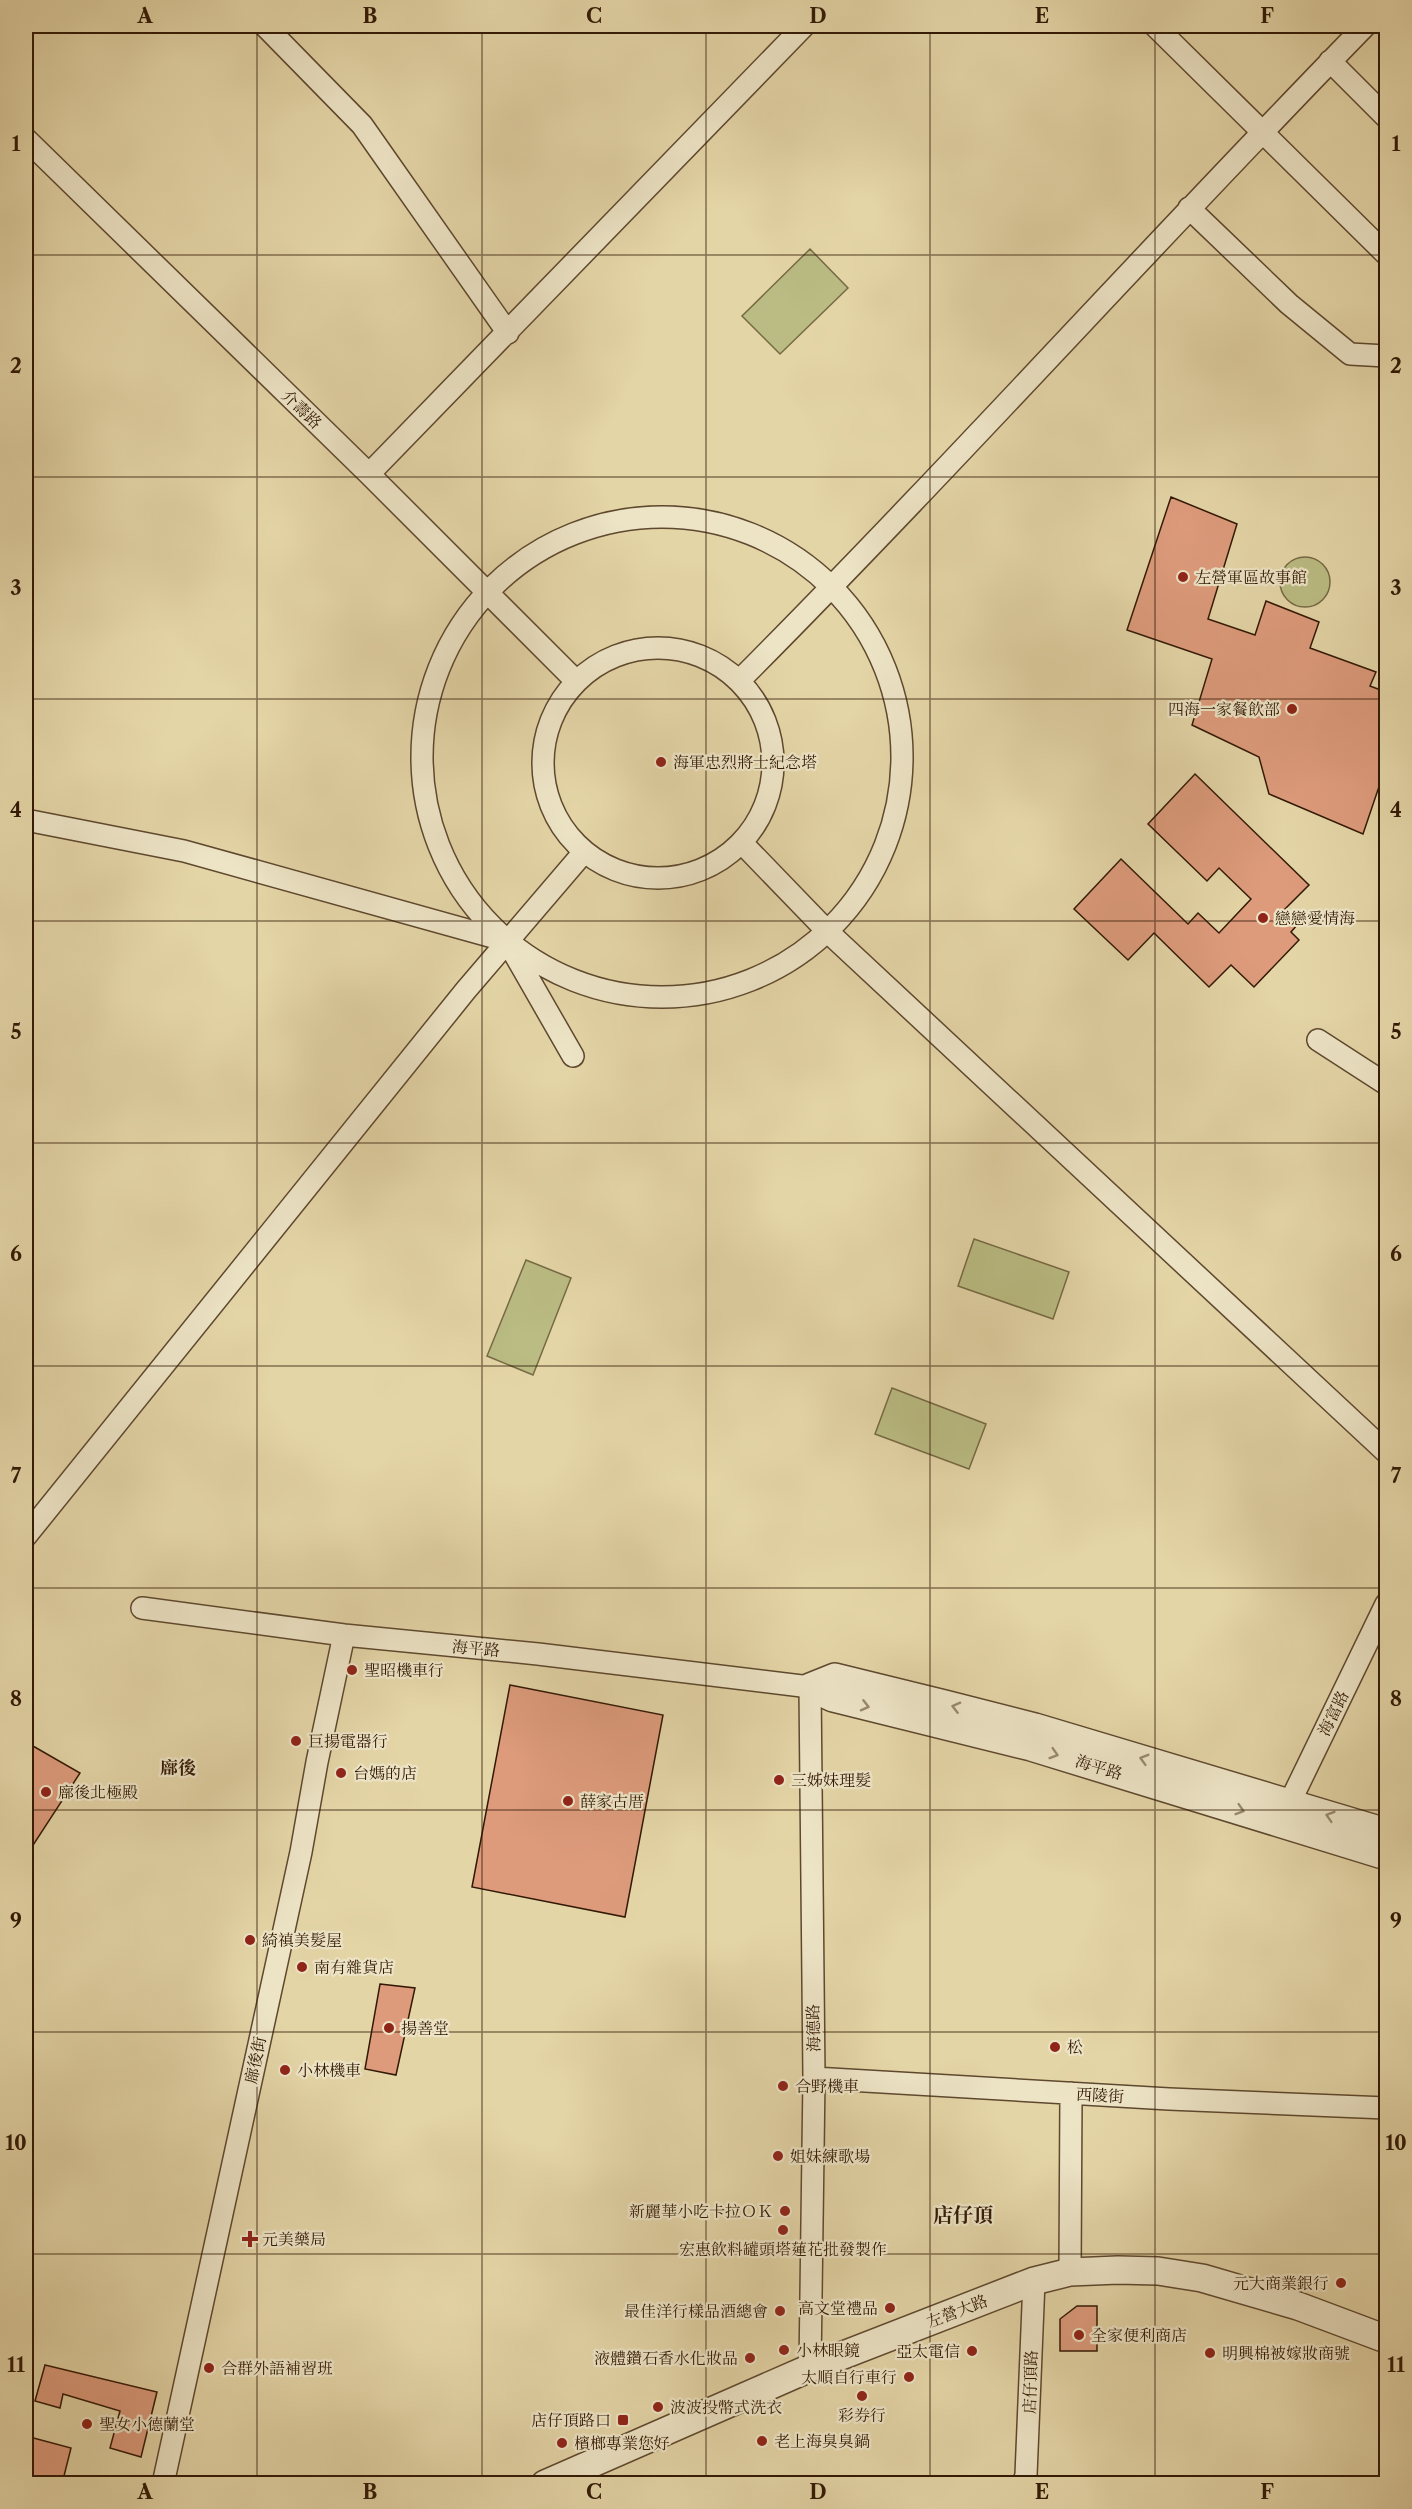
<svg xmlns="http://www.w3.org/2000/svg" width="1412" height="2509" viewBox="0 0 1412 2509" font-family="'Libre Caslon Text','Noto Serif TC',serif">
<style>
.green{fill:#babc83;stroke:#766a44;stroke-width:1.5}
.building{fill:#dd9b7c;stroke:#321905;stroke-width:1.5}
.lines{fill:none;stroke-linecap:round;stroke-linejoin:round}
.minor-casing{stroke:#5e482e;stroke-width:24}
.tertiary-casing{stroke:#5e482e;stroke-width:30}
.minor{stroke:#ede4c6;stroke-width:21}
.tertiary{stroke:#ede4c6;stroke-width:27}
.oneway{stroke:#99896f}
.grid{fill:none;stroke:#321905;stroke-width:1.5;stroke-opacity:0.55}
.poi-dot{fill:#8f2418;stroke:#ede4c6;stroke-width:2}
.labels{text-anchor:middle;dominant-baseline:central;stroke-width:4.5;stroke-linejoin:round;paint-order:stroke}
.street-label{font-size:16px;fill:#321905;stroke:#ede4c6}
.poi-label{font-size:16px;fill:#321905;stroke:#ede4c6;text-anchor:start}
.neighbourhood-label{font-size:18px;font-weight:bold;fill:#321905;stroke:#ede4c6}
.quarter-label{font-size:20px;font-weight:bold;fill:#321905;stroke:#ede4c6}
.neatline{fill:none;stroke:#321905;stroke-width:2}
.grid-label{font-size:20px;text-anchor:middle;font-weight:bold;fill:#321905}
</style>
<rect width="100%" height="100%" fill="#e4d5a7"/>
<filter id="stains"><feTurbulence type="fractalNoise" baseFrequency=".00333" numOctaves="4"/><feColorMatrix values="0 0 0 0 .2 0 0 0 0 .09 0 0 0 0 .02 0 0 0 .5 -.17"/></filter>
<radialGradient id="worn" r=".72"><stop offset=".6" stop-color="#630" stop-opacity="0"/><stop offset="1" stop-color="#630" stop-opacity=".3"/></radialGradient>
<path class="green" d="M810,249L848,288L780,354L742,316Z
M1280 582a25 25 0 1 1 50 0a25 25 0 1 1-50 0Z
M974,1239L1069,1272L1053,1319L958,1286Z
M526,1260L571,1278L533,1375L487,1356Z
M892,1388L986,1424L969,1469L875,1434Z"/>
<path class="building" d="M1171,497L1237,524L1208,619L1255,635L1266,601L1319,622L1310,648L1376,672L1370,686L1386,692V766L1363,834L1269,794L1259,757L1192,725L1212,659L1127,630Z
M1195,774L1309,885L1284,910L1298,924L1291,932L1299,940L1254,987L1231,965L1209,987L1154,933L1128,960L1074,909L1121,859L1188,924L1198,913L1219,933L1251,899L1219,868L1207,881L1148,824Z
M510,1685L663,1715L625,1917L472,1887Z
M26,1742L80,1773L26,1856Z
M380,1984L415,1988L396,2075L365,2069Z
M1077,2306H1097V2351H1060V2319Z
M45,2365L157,2392L141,2457L110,2448L120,2411L63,2394L60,2408L35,2401Z
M26,2436L71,2448L62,2484H26Z"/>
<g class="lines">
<g class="minor-casing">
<path id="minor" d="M265,26L362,125L508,333
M1155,26L1386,254
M1330,61L1386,117
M26,139L369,474L576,681
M1189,208L1289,304L1350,354L1386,356
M369,474L804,26
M422 757a240 240 0 1 1 480 0a240 240 0 1 1-480 0Z
M543 763a115 115 0 1 1 230 0a115 115 0 1 1-230 0Z
M739,681C952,467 1154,242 1365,26
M26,820L184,851L507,941L573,1056
M742,843L828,932L1386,1452
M1318,1040L1386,1084
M26,1536L466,990L584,852
M142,1608L344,1635L538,1654L810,1687L814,2078L810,2368
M1285,1817L1290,1802L1386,1604
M814,2078L1169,2099L1386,2108
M1070,2272L1071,2093
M163,2484L301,1852L317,1762L344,1635
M1023,2484L1026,2475L1034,2281"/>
</g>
<g class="tertiary-casing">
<path id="tertiary" d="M810,1687L833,1698L1031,1747L1386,1856
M810,1687L835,1677L945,1704L1035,1727L1386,1832
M545,2484L810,2368L1034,2281L1070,2272L1118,2270L1158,2271L1202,2278L1298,2306L1386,2339"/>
</g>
<use href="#minor" class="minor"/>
<use href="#tertiary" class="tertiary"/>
</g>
<defs><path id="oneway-chevron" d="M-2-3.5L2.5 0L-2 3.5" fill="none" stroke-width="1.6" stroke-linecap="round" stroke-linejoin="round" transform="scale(1.5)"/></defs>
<g class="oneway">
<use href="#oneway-chevron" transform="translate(865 1706) rotate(14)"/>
<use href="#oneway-chevron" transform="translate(956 1707) rotate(-166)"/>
<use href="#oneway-chevron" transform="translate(1054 1754) rotate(17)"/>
<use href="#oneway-chevron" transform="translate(1144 1759) rotate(-164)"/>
<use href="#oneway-chevron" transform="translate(1240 1810) rotate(17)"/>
<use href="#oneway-chevron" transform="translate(1330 1816) rotate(-163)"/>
</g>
<path class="grid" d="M257,26V2484M482,26V2484M706,26V2484M930,26V2484M1155,26V2484M26,255H1386M26,477H1386M26,699H1386M26,921H1386M26,1143H1386M26,1366H1386M26,1588H1386M26,1810H1386M26,2032H1386M26,2254H1386"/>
<g class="poi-dot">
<circle cx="1183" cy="577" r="6"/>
<circle cx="1292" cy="709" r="6"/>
<circle cx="661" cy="762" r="6"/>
<circle cx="1263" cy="918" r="6"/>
<circle cx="352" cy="1670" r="6"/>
<circle cx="296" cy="1741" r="6"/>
<circle cx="341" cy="1773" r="6"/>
<circle cx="779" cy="1780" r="6"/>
<circle cx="46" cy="1792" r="6"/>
<circle cx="568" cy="1801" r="6"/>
<circle cx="250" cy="1940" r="6"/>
<circle cx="302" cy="1967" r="6"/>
<circle cx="389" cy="2028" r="6"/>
<circle cx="1055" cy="2047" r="6"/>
<circle cx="285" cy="2070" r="6"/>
<circle cx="783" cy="2086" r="6"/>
<circle cx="778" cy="2156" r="6"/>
<circle cx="785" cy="2211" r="6"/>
<circle cx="783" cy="2230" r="6"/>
<path d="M247 2230h6v6h6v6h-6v6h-6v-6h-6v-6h6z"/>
<circle cx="1341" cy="2283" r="6"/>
<circle cx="890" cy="2308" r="6"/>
<circle cx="780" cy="2311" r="6"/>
<circle cx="1079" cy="2335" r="6"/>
<circle cx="784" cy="2350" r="6"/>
<circle cx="972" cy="2351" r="6"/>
<circle cx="1210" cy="2353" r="6"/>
<circle cx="750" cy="2358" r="6"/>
<circle cx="209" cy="2368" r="6"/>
<circle cx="909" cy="2377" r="6"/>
<circle cx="862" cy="2396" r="6"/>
<circle cx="658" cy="2407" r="6"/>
<rect x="617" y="2414" width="12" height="12" rx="3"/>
<circle cx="87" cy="2424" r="6"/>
<circle cx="762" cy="2441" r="6"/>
<circle cx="562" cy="2443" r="6"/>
</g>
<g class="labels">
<g class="street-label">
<text transform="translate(302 409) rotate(44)">介壽路</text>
<text transform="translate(476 1648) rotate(5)">海平路</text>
<text transform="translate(1333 1713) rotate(-64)">海富路</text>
<text transform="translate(1099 1767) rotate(17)">海平路</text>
<text transform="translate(813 2028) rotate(-91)">海德路</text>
<text transform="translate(255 2060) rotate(-78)">廍後街</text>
<text transform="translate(1100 2095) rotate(3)">西陵街</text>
<text transform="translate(957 2311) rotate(-21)">左營大路</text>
<text transform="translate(1030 2382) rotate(-88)">店仔頂路</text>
</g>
<g class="poi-label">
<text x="1195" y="577">左營軍區故事館</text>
<text x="1280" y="709" text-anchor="end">四海一家餐飲部</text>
<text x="673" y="762">海軍忠烈將士紀念塔</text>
<text x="1275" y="918">戀戀愛情海</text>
<text x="364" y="1670">聖昭機車行</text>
<text x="308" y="1741">巨揚電器行</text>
<text x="353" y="1773">台媽的店</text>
<text x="791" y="1780">三姊妹理髮</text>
<text x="58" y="1792">廍後北極殿</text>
<text x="580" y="1801">薛家古厝</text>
<text x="262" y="1940">綺禛美髮屋</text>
<text x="314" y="1967">南有雜貨店</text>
<text x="401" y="2028">揚善堂</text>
<text x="1067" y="2047">松</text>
<text x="297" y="2070">小林機車</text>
<text x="795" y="2086">合野機車</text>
<text x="790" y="2156">姐妹練歌場</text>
<text x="773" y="2211" text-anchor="end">新麗華小吃卡拉ＯＫ</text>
<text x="262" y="2239">元美藥局</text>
<text x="783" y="2249" text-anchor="middle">宏惠飲料罐頭塔蓮花批發製作</text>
<text x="1329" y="2283" text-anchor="end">元大商業銀行</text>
<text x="878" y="2308" text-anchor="end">高文堂禮品</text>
<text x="768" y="2311" text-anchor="end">最佳洋行樣品酒總會</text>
<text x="1091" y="2335">全家便利商店</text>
<text x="796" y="2350">小林眼鏡</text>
<text x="960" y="2351" text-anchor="end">亞太電信</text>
<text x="1222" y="2353">明興棉被嫁妝商號</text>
<text x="738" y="2358" text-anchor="end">液體鑽石香水化妝品</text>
<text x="221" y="2368">合群外語補習班</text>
<text x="897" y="2377" text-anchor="end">太順自行車行</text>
<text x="670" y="2407">波波投幣式洗衣</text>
<text x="862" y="2415" text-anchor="middle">彩券行</text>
<text x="611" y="2420" text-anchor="end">店仔頂路口</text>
<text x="99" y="2424">聖女小德蘭堂</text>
<text x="774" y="2441">老上海臭臭鍋</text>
<text x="574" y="2443">檳榔專業您好</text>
</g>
<g class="neighbourhood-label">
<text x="178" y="1768">廍後</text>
</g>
<g class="quarter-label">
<text x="963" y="2215">店仔頂</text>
</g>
</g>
<rect width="1412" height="2509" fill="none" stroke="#e4d5a7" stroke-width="66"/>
<rect x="33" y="33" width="1346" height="2443" class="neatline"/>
<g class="grid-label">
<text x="145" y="23">A</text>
<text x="370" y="23">B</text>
<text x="594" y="23">C</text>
<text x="818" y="23">D</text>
<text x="1042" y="23">E</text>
<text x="1267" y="23">F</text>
<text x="16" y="151">1</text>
<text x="1396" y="151">1</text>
<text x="16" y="373">2</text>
<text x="1396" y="373">2</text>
<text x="16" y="595">3</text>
<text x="1396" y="595">3</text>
<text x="16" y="817">4</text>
<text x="1396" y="817">4</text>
<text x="16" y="1039">5</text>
<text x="1396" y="1039">5</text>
<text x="16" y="1261">6</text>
<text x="1396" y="1261">6</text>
<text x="16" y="1483">7</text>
<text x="1396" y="1483">7</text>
<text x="16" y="1706">8</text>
<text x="1396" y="1706">8</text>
<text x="16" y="1928">9</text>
<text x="1396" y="1928">9</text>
<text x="16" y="2150">10</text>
<text x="1396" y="2150">10</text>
<text x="16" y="2372">11</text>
<text x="1396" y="2372">11</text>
<text x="145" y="2499">A</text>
<text x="370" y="2499">B</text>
<text x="594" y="2499">C</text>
<text x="818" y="2499">D</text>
<text x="1042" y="2499">E</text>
<text x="1267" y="2499">F</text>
</g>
<rect width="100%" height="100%" filter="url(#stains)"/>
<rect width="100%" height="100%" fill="url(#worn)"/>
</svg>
